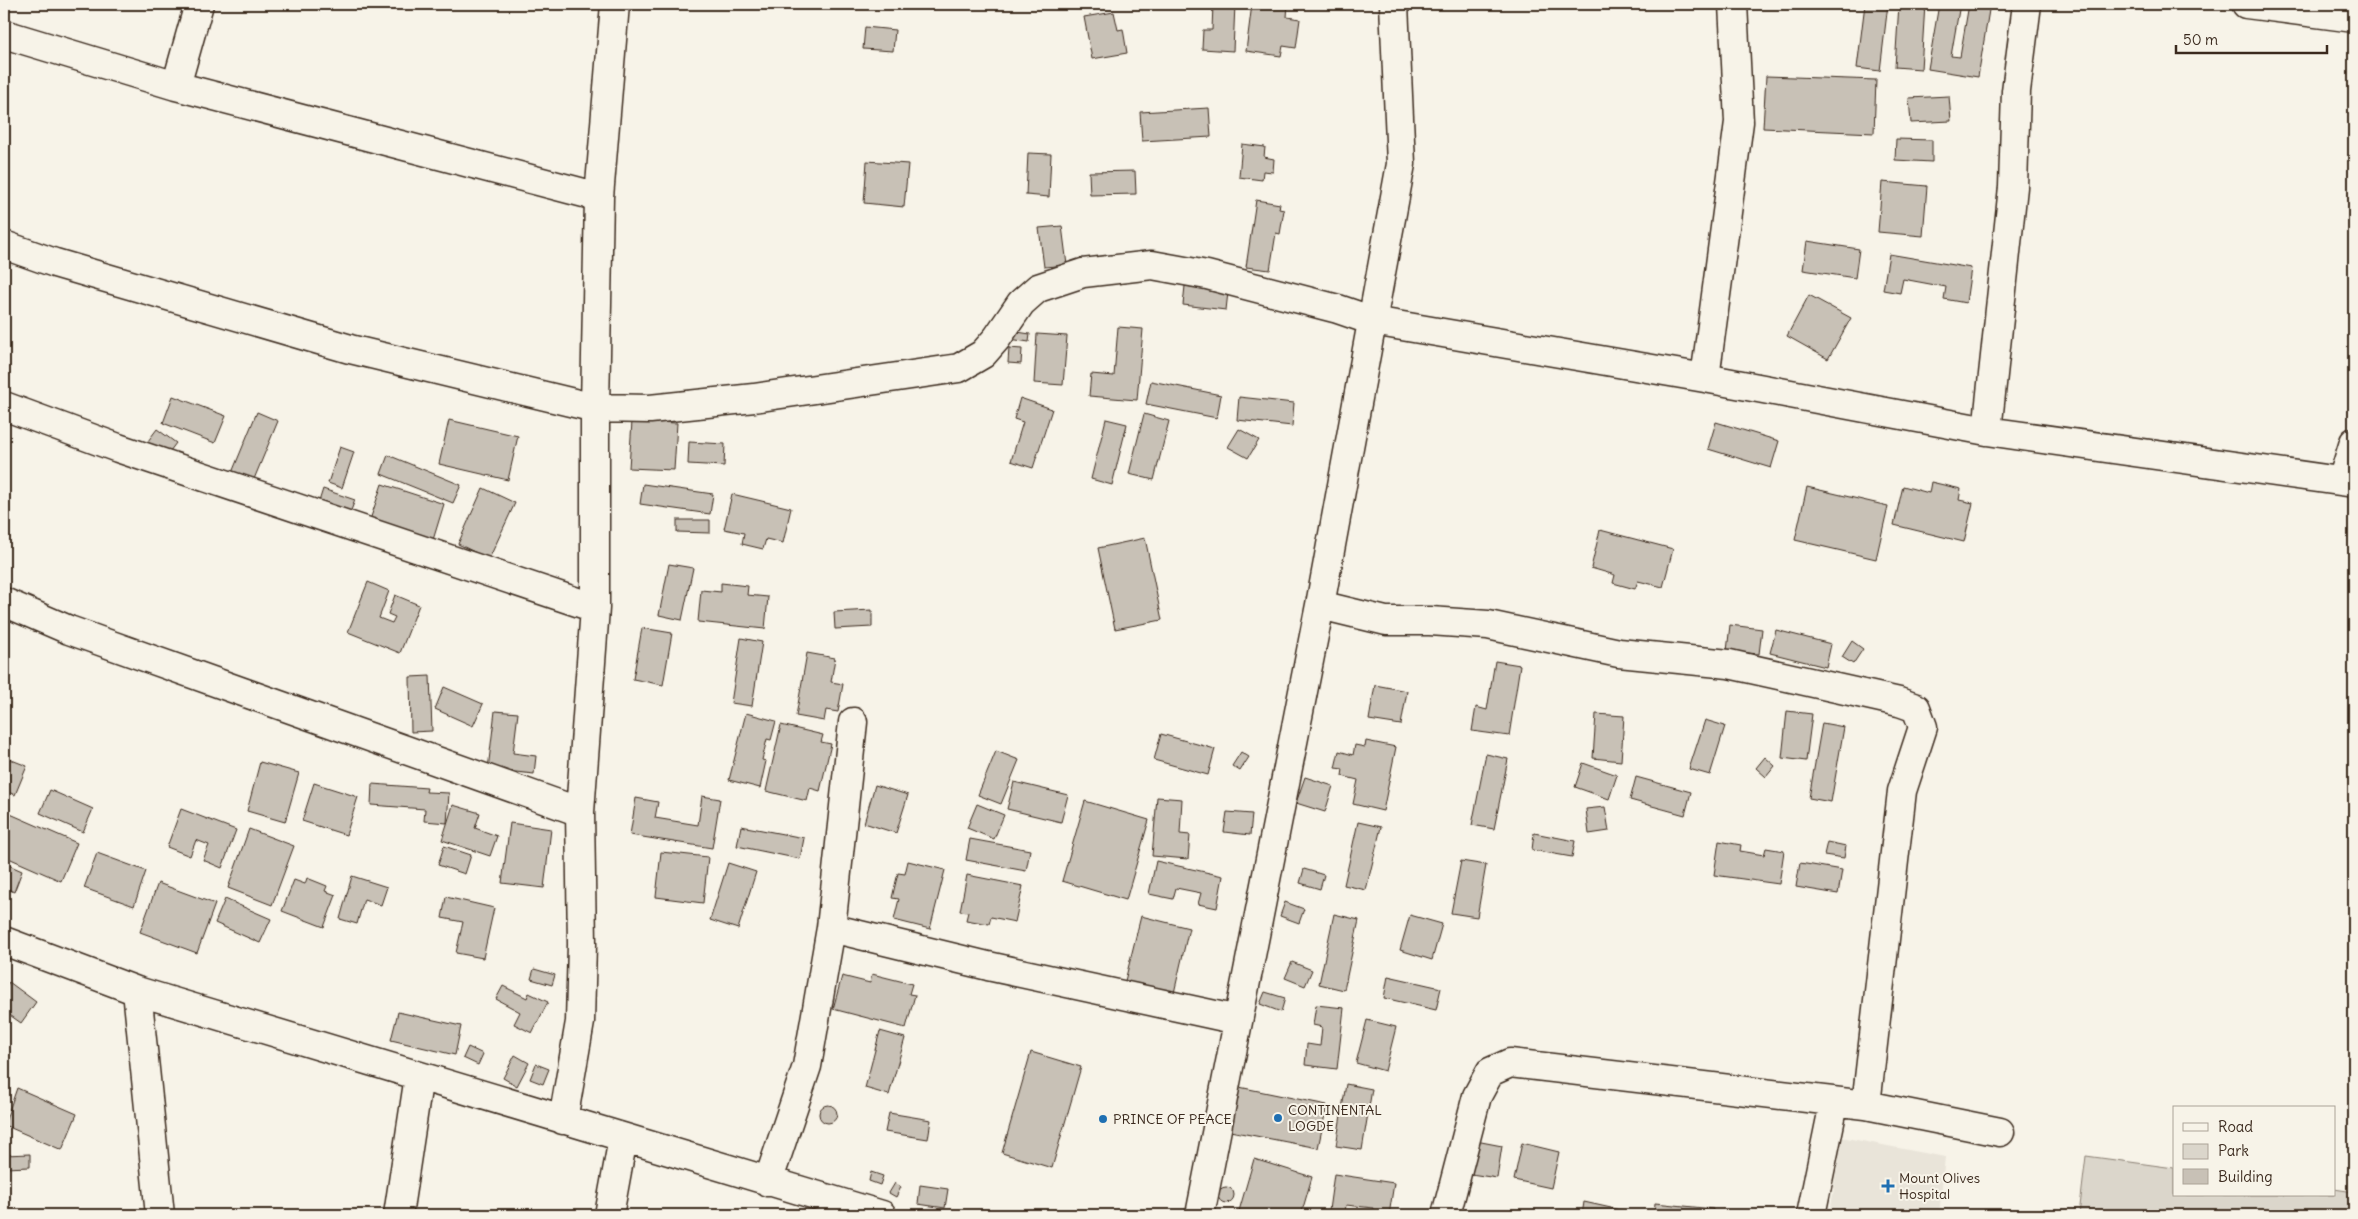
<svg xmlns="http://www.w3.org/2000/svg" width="2358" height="1219" viewBox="0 0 2358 1219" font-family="Delius,sans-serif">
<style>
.built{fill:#e9e4d9}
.green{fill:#dbd6cb;stroke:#8b8074}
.building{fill:#c8c1b6;stroke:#3b2a1e}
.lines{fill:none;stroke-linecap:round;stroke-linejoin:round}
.minor-casing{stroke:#3b2a1e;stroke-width:31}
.minor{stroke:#f7f3e8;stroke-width:28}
.poi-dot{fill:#1f6fb2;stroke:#f7f3e8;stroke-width:2}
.labels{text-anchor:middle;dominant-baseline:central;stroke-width:4;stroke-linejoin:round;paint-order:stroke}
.poi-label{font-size:14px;fill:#3b2a1e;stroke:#f7f3e8;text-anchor:start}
</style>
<rect width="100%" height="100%" fill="#f7f3e8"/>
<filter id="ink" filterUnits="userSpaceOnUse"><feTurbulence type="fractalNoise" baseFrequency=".02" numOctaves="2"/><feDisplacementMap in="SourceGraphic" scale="10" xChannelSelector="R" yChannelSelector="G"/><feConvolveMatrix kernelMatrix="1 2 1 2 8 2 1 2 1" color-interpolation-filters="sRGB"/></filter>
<g filter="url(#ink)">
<path class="built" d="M1841,1137L1945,1157L1939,1215H1830Z"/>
<path class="green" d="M2086,1156L2174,1168V1195H2334V1189L2354,1192V1215H2079Z"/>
<path class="building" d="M1087,4H1116L1088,9Z
M1213,4H1235L1233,51L1202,49L1203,30H1212Z
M1252,4H1288L1287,17L1300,19L1296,48L1283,46L1281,56L1246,51Z
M1865,4H1888L1880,71L1857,68Z
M1899,4H1925L1921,69L1895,67Z
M1939,4H1960L1951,56L1960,57L1969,4H1990L1978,77L1928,69Z
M1114,12L1118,30L1123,29L1127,53L1092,59L1084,17Z
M865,27L895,30L893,51L863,49Z
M1766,76L1876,80L1874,133L1763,128Z
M1949,96L1951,121L1911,123L1909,98Z
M1209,108L1211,137L1142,141L1140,112Z
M1896,139L1932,140V162L1895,160Z
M1242,144L1265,147L1264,157L1274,159L1273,172L1263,171L1262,180L1239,177Z
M1028,153L1051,154L1049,197L1026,195Z
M867,161L908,164L904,207L864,203Z
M1135,171L1136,194L1090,195L1089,172Z
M1882,182L1927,186L1923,236L1878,232Z
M1256,200L1280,204L1279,209L1284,210L1280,234L1276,233L1270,270L1246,267Z
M1062,226L1067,265L1044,267L1039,228Z
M1807,241L1859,249L1855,278L1803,270Z
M1889,254L1971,268L1966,303L1944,299L1946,287L1903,279L1900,293L1883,290Z
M1185,286L1228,292L1226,310L1183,305Z
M1809,295L1851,318L1828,359L1787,336Z
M1118,327L1143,329L1137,400L1089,396L1091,374L1114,376Z
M1011,331L1030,334L1029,342L1010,339Z
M1037,334L1067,336L1063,385L1034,383Z
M1009,348L1022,349L1021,364L1008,363Z
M1151,381L1221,395L1217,418L1146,404Z
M173,396L226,416L215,443L163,423Z
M1239,397L1294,403L1292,426L1237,420Z
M1020,398L1052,409L1033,468L1011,461L1023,422L1014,419Z
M257,412L278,421L252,484L231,475Z
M1144,414L1169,421L1154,480L1129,474Z
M1106,419L1127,424L1112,485L1091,479Z
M449,420L518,436L508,480L439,464Z
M632,421L677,423L674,470L629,468Z
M1716,422L1779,441L1771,468L1708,449Z
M157,429L176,443L164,459L145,445Z
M1239,429L1259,440L1248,458L1228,447Z
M689,442L725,444L724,466L688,464Z
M340,447L354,452L342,488L328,483Z
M388,455L461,485L453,503L381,474Z
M1931,482L1961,489L1959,500L1973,503L1964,542L1894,525L1903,486L1929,493Z
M382,484L444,504L433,540L370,520Z
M643,484L713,494L710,514L640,504Z
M1807,487L1888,506L1876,559L1795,540Z
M483,488L515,503L489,559L458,544Z
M323,489L355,500L347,521L316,511Z
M732,494L791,508L783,543L766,539L763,549L742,544L744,533L724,529Z
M677,520H710V533L677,532Z
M1600,530L1673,549L1663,587L1638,581L1635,589L1613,583L1615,575L1591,568Z
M1145,538L1162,620L1115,629L1098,548Z
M669,564L693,568L682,620L659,615Z
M368,582L389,591L379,618L392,623L395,617L388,614L395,595L419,605L400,653L348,632Z
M721,583L748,586L747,595L768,597L765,629L698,622L701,590L721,592Z
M872,610V627L835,629L834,612Z
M1730,625L1762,629L1759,654L1727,651Z
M642,628L672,633L663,685L633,679Z
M1776,630L1831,644L1826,667L1770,653Z
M741,638L762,642L752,706L731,703Z
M1852,641L1863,649L1853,664L1842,657Z
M807,653L835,658L831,682L843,684L838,712L826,710L824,721L796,716Z
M1495,661L1520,665L1509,736L1472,731L1476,707L1487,710Z
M430,676L432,731L411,732L410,677Z
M1375,685L1407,691L1401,725L1369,720Z
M444,687L483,704L473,726L435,709Z
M495,711L518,713L513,753L536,756L534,774L488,769Z
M1787,711L1812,714L1806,761L1782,758Z
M746,713L776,721L771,740L767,739L762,760L766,761L760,788L729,780Z
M1596,714L1624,716L1621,761L1593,758Z
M1705,720L1725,726L1710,775L1689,769Z
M1822,723L1844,727L1831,802L1809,798Z
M781,725L823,735L821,742L831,744L820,791L810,788L807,801L766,791Z
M1161,734L1215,749L1208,775L1154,760Z
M1366,741L1396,747L1383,811L1353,804L1358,780L1342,776L1343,769L1335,768L1339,751L1353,755L1355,745L1365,747Z
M996,751L1019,760L1001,804L978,795Z
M1241,752L1249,757L1240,771L1232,766Z
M1486,754L1508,759L1494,829L1472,825Z
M4,757L27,766L15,795L4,790Z
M1765,757L1775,766L1766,777L1756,768Z
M260,762L299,773L285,822L247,811Z
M1583,763L1617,775L1609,799L1575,787Z
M1305,777L1333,786L1325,812L1296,803Z
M1636,777L1691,792L1685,815L1630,800Z
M1014,782L1068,795L1061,822L1007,809Z
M314,783L358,797L346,835L302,821Z
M372,784L427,788L426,792L449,793L447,823L424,821L425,809L371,805Z
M875,785L908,795L896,833L864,823Z
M50,790L93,809L83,832L40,813Z
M702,796L720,799L712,848L630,835L636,798L658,802L655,818L698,825Z
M1157,797L1182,799L1180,834L1190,835L1188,859L1152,856Z
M1085,801L1149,820L1126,900L1062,881Z
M977,804L1004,815L994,839L967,828Z
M453,805L480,813L475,828L497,836L490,856L442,840Z
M1605,807L1609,831L1589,834L1586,809Z
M181,809L236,830L222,868L203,860L209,845L196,840L190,856L167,847Z
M1227,812L1252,814L1250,835L1224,832Z
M8,813L77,843L61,881L4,856V822Z
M1358,822L1381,827L1366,890L1344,885Z
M510,823L551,829L544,888L502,883Z
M741,826L804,838L800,859L737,846Z
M249,829L294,846L272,905L228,888Z
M1534,833L1575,841L1572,857L1532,850Z
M970,839L1030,850L1026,871L966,860Z
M1719,841L1741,845L1740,851L1764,855L1766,848L1784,851L1779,884L1714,875Z
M1827,842L1846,846L1844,858L1824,855Z
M444,846L471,855L465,874L438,865Z
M661,852L708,857L703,903L656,897Z
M97,853L146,871L134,906L84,888Z
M908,861L945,870L930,929L894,920L899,899L892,898L898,873L905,874Z
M1156,861L1223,876L1217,908L1198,904L1201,893L1176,888L1173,899L1149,894Z
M1461,861L1486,865L1477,917L1451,913Z
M4,863L22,871L14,892L4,887Z
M728,863L756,872L738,929L710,920Z
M1800,863L1842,870L1838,894L1796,887Z
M1304,869L1324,875L1320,889L1300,883Z
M967,875L1023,886L1015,922L991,917L989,924L966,920L968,912L960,911Z
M352,876L387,887L381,905L364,899L357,924L340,919Z
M307,878L327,886L325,891L336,895L324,927L282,911L294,880L305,884Z
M158,883L215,904L197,953L140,932Z
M446,897L494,908L483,958L456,953L463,922L442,918Z
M225,899L271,919L260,943L215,923Z
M1285,902L1304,909L1299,923L1280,916Z
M1334,914L1359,920L1344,990L1319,984Z
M1410,915L1442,924L1432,960L1400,950Z
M1141,916L1189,928L1174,993L1125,981Z
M1292,962L1312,970L1305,986L1285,978Z
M534,969L555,975L552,985L531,979Z
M872,974L912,984L909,994L915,995L906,1028L833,1009L842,976L870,983Z
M1388,976L1441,988L1436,1010L1384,998Z
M9,982L36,1002L21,1023L4,1011V989Z
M503,986L527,998L529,993L548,1002L532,1033L514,1024L520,1012L496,999Z
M1265,992L1285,998L1281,1012L1260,1004Z
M1316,1005L1344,1008L1337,1069L1305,1065L1307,1044L1320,1046L1322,1027L1313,1025Z
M398,1012L461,1026L455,1055L391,1040Z
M1367,1020L1396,1027L1385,1071L1356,1063Z
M880,1031L905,1038L889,1095L865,1088Z
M468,1047L483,1054L478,1065L463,1058Z
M1031,1052L1081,1067L1052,1168L1002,1153Z
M515,1055L529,1063L517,1086L503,1078Z
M536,1064L549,1069L543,1084L530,1079Z
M1346,1084L1372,1089L1362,1150L1336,1146Z
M1239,1087L1327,1105L1318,1148L1230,1131Z
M17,1088L77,1114L62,1150L4,1125Z
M819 1114a9 9 0 1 1 18 0a9 9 0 1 1-18 0Z
M889,1113L931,1120L928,1139L885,1132Z
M1476,1141L1502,1146L1497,1178L1471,1174Z
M1522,1143L1559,1152L1551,1188L1514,1180Z
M30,1154V1167L4,1168V1155Z
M1254,1159L1312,1177L1301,1215H1252L1239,1211Z
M871,1172L883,1176L880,1185L869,1181Z
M1334,1174L1394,1183L1389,1215H1372L1373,1208L1346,1205L1345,1212L1329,1210Z
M895,1183L901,1187L896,1197L889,1193Z
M920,1185L948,1189L945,1208L918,1204Z
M1218 1195a8 8 0 1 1 16 0a8 8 0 1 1-16 0Z
M1584,1202L1629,1212L1628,1215H1582Z
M1655,1203L1713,1209L1712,1215H1654Z
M57,1213H122V1215H57Z"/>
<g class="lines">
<g class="minor-casing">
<path id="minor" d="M2246,4L2354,18
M4,34L176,86L599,197L595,408V608L580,812L582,944L580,1022L563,1120
M176,86L199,4
M599,197L615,4
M4,245L55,263L350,349L595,408L650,409L754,398L959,368L983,354L997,338L1021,303L1038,288L1083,273L1152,265L1207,275L1338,309L1373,321L1705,378L1739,122L1733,4
M1705,378L1987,431L2354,483
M4,406L118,448L595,608
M1987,431L2013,187L2016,91L2027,4
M2342,481L2354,442
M4,602L69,630L580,812
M1320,605L1386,621H1430L1488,625L1619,653L1729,664L1899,702L1916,708L1923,727L1902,791L1866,1105
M831,928L988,966L1238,1020
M4,941L137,991L882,1215
M137,991L160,1215
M768,1182L807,1066L831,928L853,722
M398,1215L419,1076
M609,1215L623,1138
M1200,1215L1320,605L1401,164L1394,4
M1446,1215L1477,1096L1490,1072L1510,1063L1866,1105L2000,1132
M1811,1215L1834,1103"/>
</g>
<use href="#minor" class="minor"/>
</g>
</g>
<g class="poi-dot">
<circle cx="1278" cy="1118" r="5"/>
<circle cx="1103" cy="1119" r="5"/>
<path d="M1885.5 1178.5h5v5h5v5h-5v5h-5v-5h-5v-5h5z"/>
</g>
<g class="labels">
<g class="poi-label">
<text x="1288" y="1110">CONTINENTAL<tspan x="1288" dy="16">LOGDE</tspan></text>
<text x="1113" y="1119">PRINCE OF PEACE</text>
<text x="1899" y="1178">Mount Olives<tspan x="1899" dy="16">Hospital</tspan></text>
</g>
</g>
<rect width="2358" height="1219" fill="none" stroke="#f7f3e8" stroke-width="20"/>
<rect x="10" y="10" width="2338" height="1199" fill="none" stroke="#3b2a1e" stroke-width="2" filter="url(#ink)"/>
<rect x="2173" y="1106" width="162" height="90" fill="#f7f3e8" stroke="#aca397"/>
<rect x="2183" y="1123" width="25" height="8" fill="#f7f3e8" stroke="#aca397"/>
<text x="2218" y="1132" font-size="15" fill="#3b2a1e">Road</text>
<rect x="2183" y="1144" width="25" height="15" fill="#dbd6cb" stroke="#aca397"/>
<text x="2218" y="1156" font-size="15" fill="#3b2a1e">Park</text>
<rect x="2183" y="1169" width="25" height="15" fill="#c8c1b6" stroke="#aca397"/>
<text x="2218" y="1182" font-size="15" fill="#3b2a1e">Building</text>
<path d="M2176 45v8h151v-8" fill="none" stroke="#3b2a1e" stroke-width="2.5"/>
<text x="2183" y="45" font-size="15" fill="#3b2a1e" stroke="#f7f3e8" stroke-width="4" paint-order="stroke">50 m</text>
</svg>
